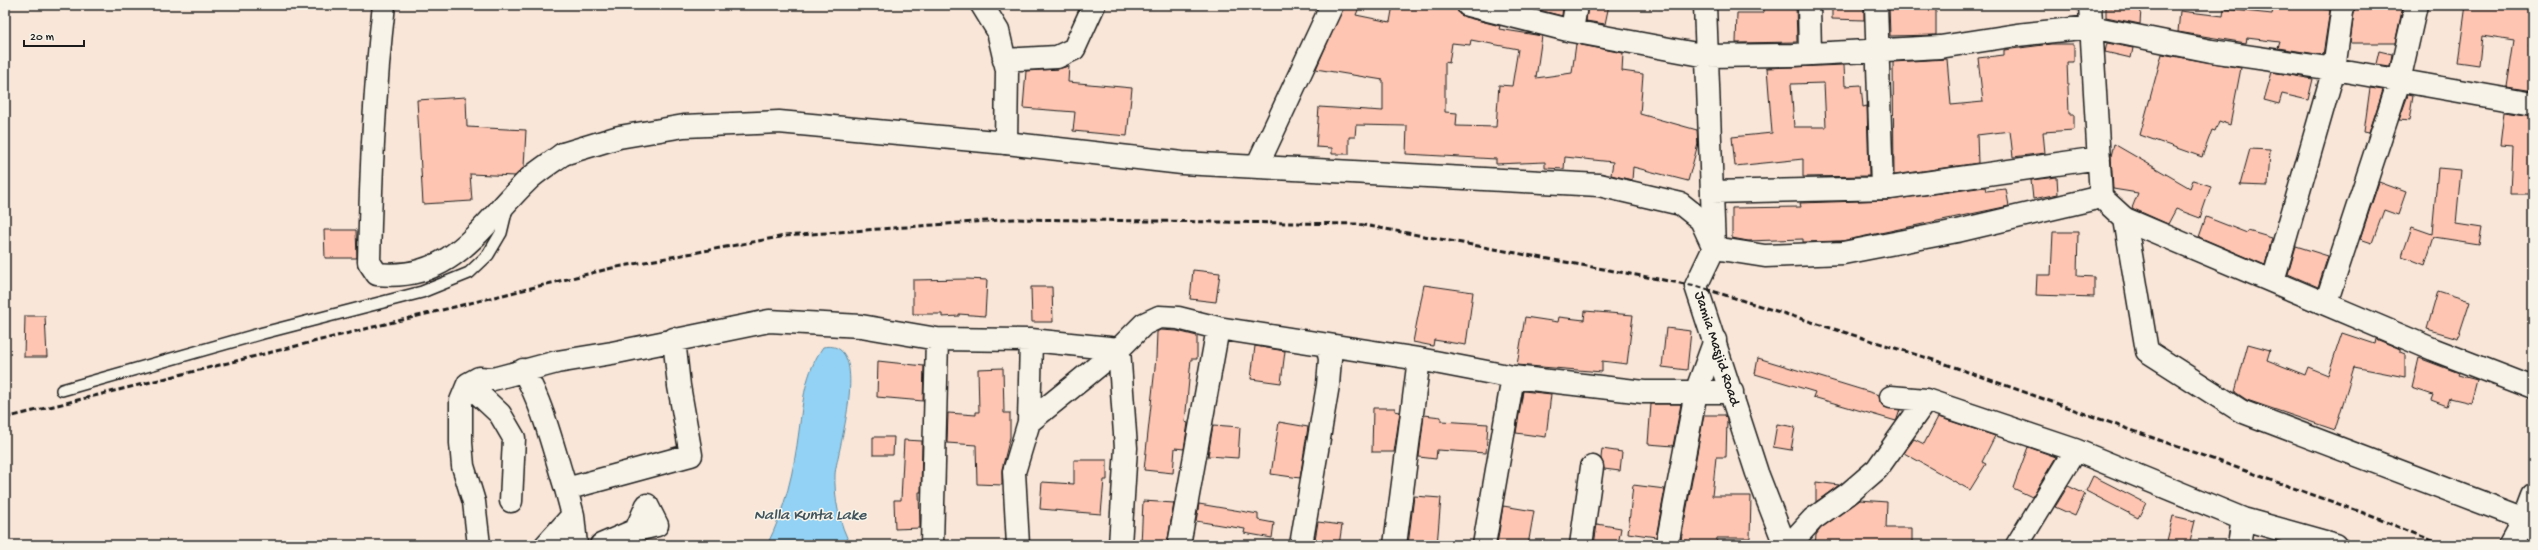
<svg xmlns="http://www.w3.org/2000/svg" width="2538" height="550" viewBox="0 0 2538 550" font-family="'Gochi Hand',sans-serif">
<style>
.water{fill:#93d2f4;stroke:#63899e}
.building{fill:#fec6b2;stroke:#1c1c1c;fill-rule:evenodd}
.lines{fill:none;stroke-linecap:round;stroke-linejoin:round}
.lane-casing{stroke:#1c1c1c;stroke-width:14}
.street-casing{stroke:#1c1c1c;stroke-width:25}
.secondary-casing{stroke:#1c1c1c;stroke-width:25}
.lane{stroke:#f7f3e8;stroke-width:11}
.street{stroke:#f7f3e8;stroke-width:22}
.secondary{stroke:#f7f3e8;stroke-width:22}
.rail{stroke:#1c1c1c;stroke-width:3;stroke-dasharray:6 3;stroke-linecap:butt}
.labels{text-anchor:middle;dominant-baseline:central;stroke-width:3;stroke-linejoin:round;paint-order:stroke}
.street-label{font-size:15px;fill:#1c1c1c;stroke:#f7f3e8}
.water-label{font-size:16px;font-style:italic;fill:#40535d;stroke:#f7f3e8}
</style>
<rect width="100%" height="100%" fill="#f9e6d8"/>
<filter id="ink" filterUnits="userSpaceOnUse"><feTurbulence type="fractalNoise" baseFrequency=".025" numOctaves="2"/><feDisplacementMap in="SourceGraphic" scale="8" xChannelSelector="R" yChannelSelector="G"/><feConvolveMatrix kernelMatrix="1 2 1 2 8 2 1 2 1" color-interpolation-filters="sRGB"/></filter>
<g filter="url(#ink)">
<path class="water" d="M823,347C874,337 837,451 835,474C834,497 839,525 851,545H767C785,510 794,470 799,431C803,400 805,373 823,347Z"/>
<path class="building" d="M1344,5H1360L1356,15L1390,22L1393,5H1444L1456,7L1459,14L1465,17L1500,26L1499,29L1542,36L1536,78L1572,73L1576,44L1623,53L1622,71L1643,74L1640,114L1697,130L1698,144L1688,181L1633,167L1632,180L1611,175L1613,162L1565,157L1564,169L1545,168V162L1496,164V159L1406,154L1407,126L1356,125L1355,137H1349V154H1332V148L1316,147L1319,107L1383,111V80L1316,69ZM1471,40L1518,49L1512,86L1499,85L1496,127L1456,126L1457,113L1445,112V62L1449,63L1452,43L1470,45Z
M1536,5H1563L1562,16L1535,9Z
M1588,5H1609L1605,24L1586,21Z
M1763,5H1796L1797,42L1736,43L1737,13H1763Z
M1832,5H1864V20L1832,19Z
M1889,5H1936V35L1890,36Z
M2274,5H2305L2330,10L2323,55L2278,48L2280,42L2247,38L2246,43L2178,32L2180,11L2223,16L2224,9L2272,14Z
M2355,5L2403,6L2395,43H2350Z
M2466,5H2533L2529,47L2533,48L2531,81H2533V91L2507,87L2514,41L2482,36L2479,65L2458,62Z
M2106,7L2141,9L2140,24L2106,17Z
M2107,43L2133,48L2131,58L2105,52Z
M2051,44H2074V62H2067L2069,114H2074V130L2043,132L2045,153L2013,157L2010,131L1977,135L1978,163L1894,175L1893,62L1947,59L1951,105L1983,102L1978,58L2004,55V50Z
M2379,51L2392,54L2390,66L2376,64Z
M2162,54L2241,68L2230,125L2219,121L2215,131L2212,130L2202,157L2140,135Z
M1844,65L1845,86L1861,85L1863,107L1867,106L1869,176L1803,177V159L1735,166L1732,137L1772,133L1767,68ZM1824,83L1826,127H1794L1791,84Z
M1069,66L1068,82L1132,88L1127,136L1073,131L1075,112L1023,108L1026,71L1058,69Z
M2272,72L2313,79L2308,100L2282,94L2279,104L2264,100Z
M2370,88L2383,90L2369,133L2364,132Z
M2408,95L2413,96L2409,121L2399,120Z
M466,97L467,127L526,130L524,167L515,176L470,174L472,201L423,204L417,100Z
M2504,112L2533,116V194H2510L2512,146L2500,145Z
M2114,144L2190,188L2193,180L2211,186L2200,218L2176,209L2168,224L2132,208L2138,193L2113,189L2111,156Z
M2250,149L2270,150L2268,186L2240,185Z
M2438,168L2461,170L2456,224L2482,228L2479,244L2434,237L2425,265L2402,256L2412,227L2432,234Z
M2057,177L2058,194L2033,199L2031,180Z
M2379,182L2406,192L2398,215L2384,210L2372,243L2360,239Z
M1985,187L1986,191L2006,189L2009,206L1842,241L1803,242V239L1748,241L1732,238V208L1801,207L1800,203L1890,200Z
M2206,217L2247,233L2248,231L2272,238L2265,265L2199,237Z
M324,230H356L357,258H325Z
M2053,232H2078L2077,276L2094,277V297L2036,295L2037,275H2051Z
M2296,246L2328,256L2318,287L2288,274Z
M1193,270L1220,273L1216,302L1190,299Z
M967,279L987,280L985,316L959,314V316L942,317V314H913V280Z
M1424,285L1473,292L1466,345L1434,340L1433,346L1413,342Z
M1031,287H1052L1053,322H1032Z
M2438,291L2470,301L2458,338L2427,329Z
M1585,311L1633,315L1627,364L1602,361V372L1517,365L1525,317L1558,322L1559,317L1584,320Z
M25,316H45L47,357H24Z
M1666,328L1691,331L1687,370L1662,367Z
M1160,330L1177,331L1197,336V359H1191L1185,422L1188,423L1184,449L1175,448L1173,473L1144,470L1156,358L1157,332Z
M2342,333L2375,344L2376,339L2400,349V352L2405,354V377L2354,367L2335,430L2247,400L2235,392L2248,344L2270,350L2267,360L2305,375L2308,367L2328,375Z
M1255,346L1285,351L1281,383L1251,379Z
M1758,358L1879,395L1880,402L1884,407L1900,410L1897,419L1896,421L1813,397L1815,392L1755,374Z
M2419,358L2459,373L2458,375L2477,380L2471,403L2450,398L2447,406L2431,400L2433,395L2412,388Z
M878,361L924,366L923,401L877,397Z
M1003,368L1004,413H1010V437L1002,469V485L977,484L976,445L947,443L948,413L976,415V412H979L978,369Z
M1523,391L1551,394L1546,437L1516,433Z
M1651,404H1681L1673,446L1648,444Z
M1373,408H1395V411L1400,412L1394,452H1372Z
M1424,415L1441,417V421L1488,424L1486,453L1437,450L1436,459L1419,457Z
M1704,415H1725L1727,420L1726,457H1716L1712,496H1751L1750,538H1717L1716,545H1687L1688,541L1681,540Z
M1938,417L1995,436L1982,462L1986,464L1970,490L1904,453L1914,439L1924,444Z
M1279,422L1308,427L1300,478L1271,474Z
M1777,424L1795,427L1791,450L1773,447Z
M1213,425L1240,427L1238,458L1208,456Z
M873,437H894L893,455H873Z
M904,440L922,441L921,492H919L920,528L895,529L894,500H901Z
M2028,447L2056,457L2032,497L2013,488Z
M1602,449L1622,452L1620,471L1604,469L1601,458Z
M1074,460H1107V480H1104L1101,514L1040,509L1042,482L1074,484Z
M2093,476L2146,503L2138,518L2086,491Z
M1816,482L1839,485L1816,502Z
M1633,485L1665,489L1656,537L1628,533Z
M2068,486L2085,494L2075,516L2055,507Z
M1414,496L1441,498L1437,545H1408Z
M1860,500L1887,502L1886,528H1912V545H1815L1816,535L1821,528Z
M1143,501L1174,503L1167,545H1141Z
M1199,504L1258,514V520L1274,523L1272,538L1244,533L1245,529L1196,521Z
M1503,506L1534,511L1528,545H1497Z
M2173,516L2195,521L2189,545H2166Z
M1318,522L1342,525L1339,545H1314Z
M1597,524L1621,528L1618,545H1594Z"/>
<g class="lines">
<g class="lane-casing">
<path id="lane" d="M62,390L263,333L422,292L469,273L488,255L501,233L507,208"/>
</g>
<g class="street-casing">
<path id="street" d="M384,5C374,90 371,176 369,262L377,274C453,282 481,225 529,179C539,170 552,162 563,154
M982,5L998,31L1007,70L1006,143
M1468,5L1572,31L1707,56L1793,55L1940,47L2017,35L2091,27L2211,51L2334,69L2533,104
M1705,5L1714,248
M1809,5L1810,54
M1876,5L1882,188
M2090,5L2101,197
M1572,31L1576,5
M1004,60L1057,57L1074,49L1094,5
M1257,166L1332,5
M1712,192L1890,188L2099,158
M2125,219L2432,349L2533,388
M2273,281L2334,69L2343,5
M2326,303L2399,81L2416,5
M1119,349L1126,448L1120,545
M523,370C544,407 553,448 566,489L691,455L679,386L674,339
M468,384L500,414L514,438L511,501
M1891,397L1926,400L2075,450L2243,519L2336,545
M1029,422L1119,349
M566,489L573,515L576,545
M479,545L474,502L463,466L461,443V401L468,384L479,378L493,379L557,362L612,353L769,321L861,326L937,339L1031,340L1119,349L1144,324L1159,317L1178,318L1218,328L1419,359
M546,545L573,515
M601,545L636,530L657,525L647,505L636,530
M932,545L937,339
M1018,545L1014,472L1029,422L1031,340
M1179,545L1218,328
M1301,545L1328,385L1330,359L1327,345
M1395,545L1419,359L1513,377L1644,392H1732
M1484,545L1513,377
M1581,545L1592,467
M1667,545L1696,392L1715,340
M1789,545L1813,519L1848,494L1877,469L1926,400
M2017,545L2075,450
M2239,545L2243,519
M2510,545L2524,519L2533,495"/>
</g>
<g class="secondary-casing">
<g id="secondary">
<path d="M563,154L619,137L684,126L779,122L1006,143L1182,163L1599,185L1681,204L1701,220L1714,248L1765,256L1843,253L1957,231L2101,197L2125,219L2147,351L2241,411L2533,522"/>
<path id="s1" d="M1714,248L1696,286L1757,473L1785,545"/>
</g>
</g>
<use href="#lane" class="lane"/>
<use href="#street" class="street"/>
<use href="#secondary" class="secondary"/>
<path class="rail" d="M5,418L612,268L785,236L1014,219L1358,224L1696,286L1940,362L2361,512L2443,545"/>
</g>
</g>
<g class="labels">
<g class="street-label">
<text stroke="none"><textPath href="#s1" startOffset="108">Jamia Masjid Road</textPath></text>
</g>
<g class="water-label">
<text x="810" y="516">Nalla Kunta Lake</text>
</g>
</g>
<rect width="2538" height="550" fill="none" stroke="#f7f3e8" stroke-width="20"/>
<rect x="10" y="10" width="2518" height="530" fill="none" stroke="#1c1c1c" stroke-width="1.5" filter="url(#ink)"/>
<path d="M24 40v6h60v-6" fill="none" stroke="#1c1c1c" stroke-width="2"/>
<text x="30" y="40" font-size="12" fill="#1c1c1c" stroke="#f7f3e8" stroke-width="3" paint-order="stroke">20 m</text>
</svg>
